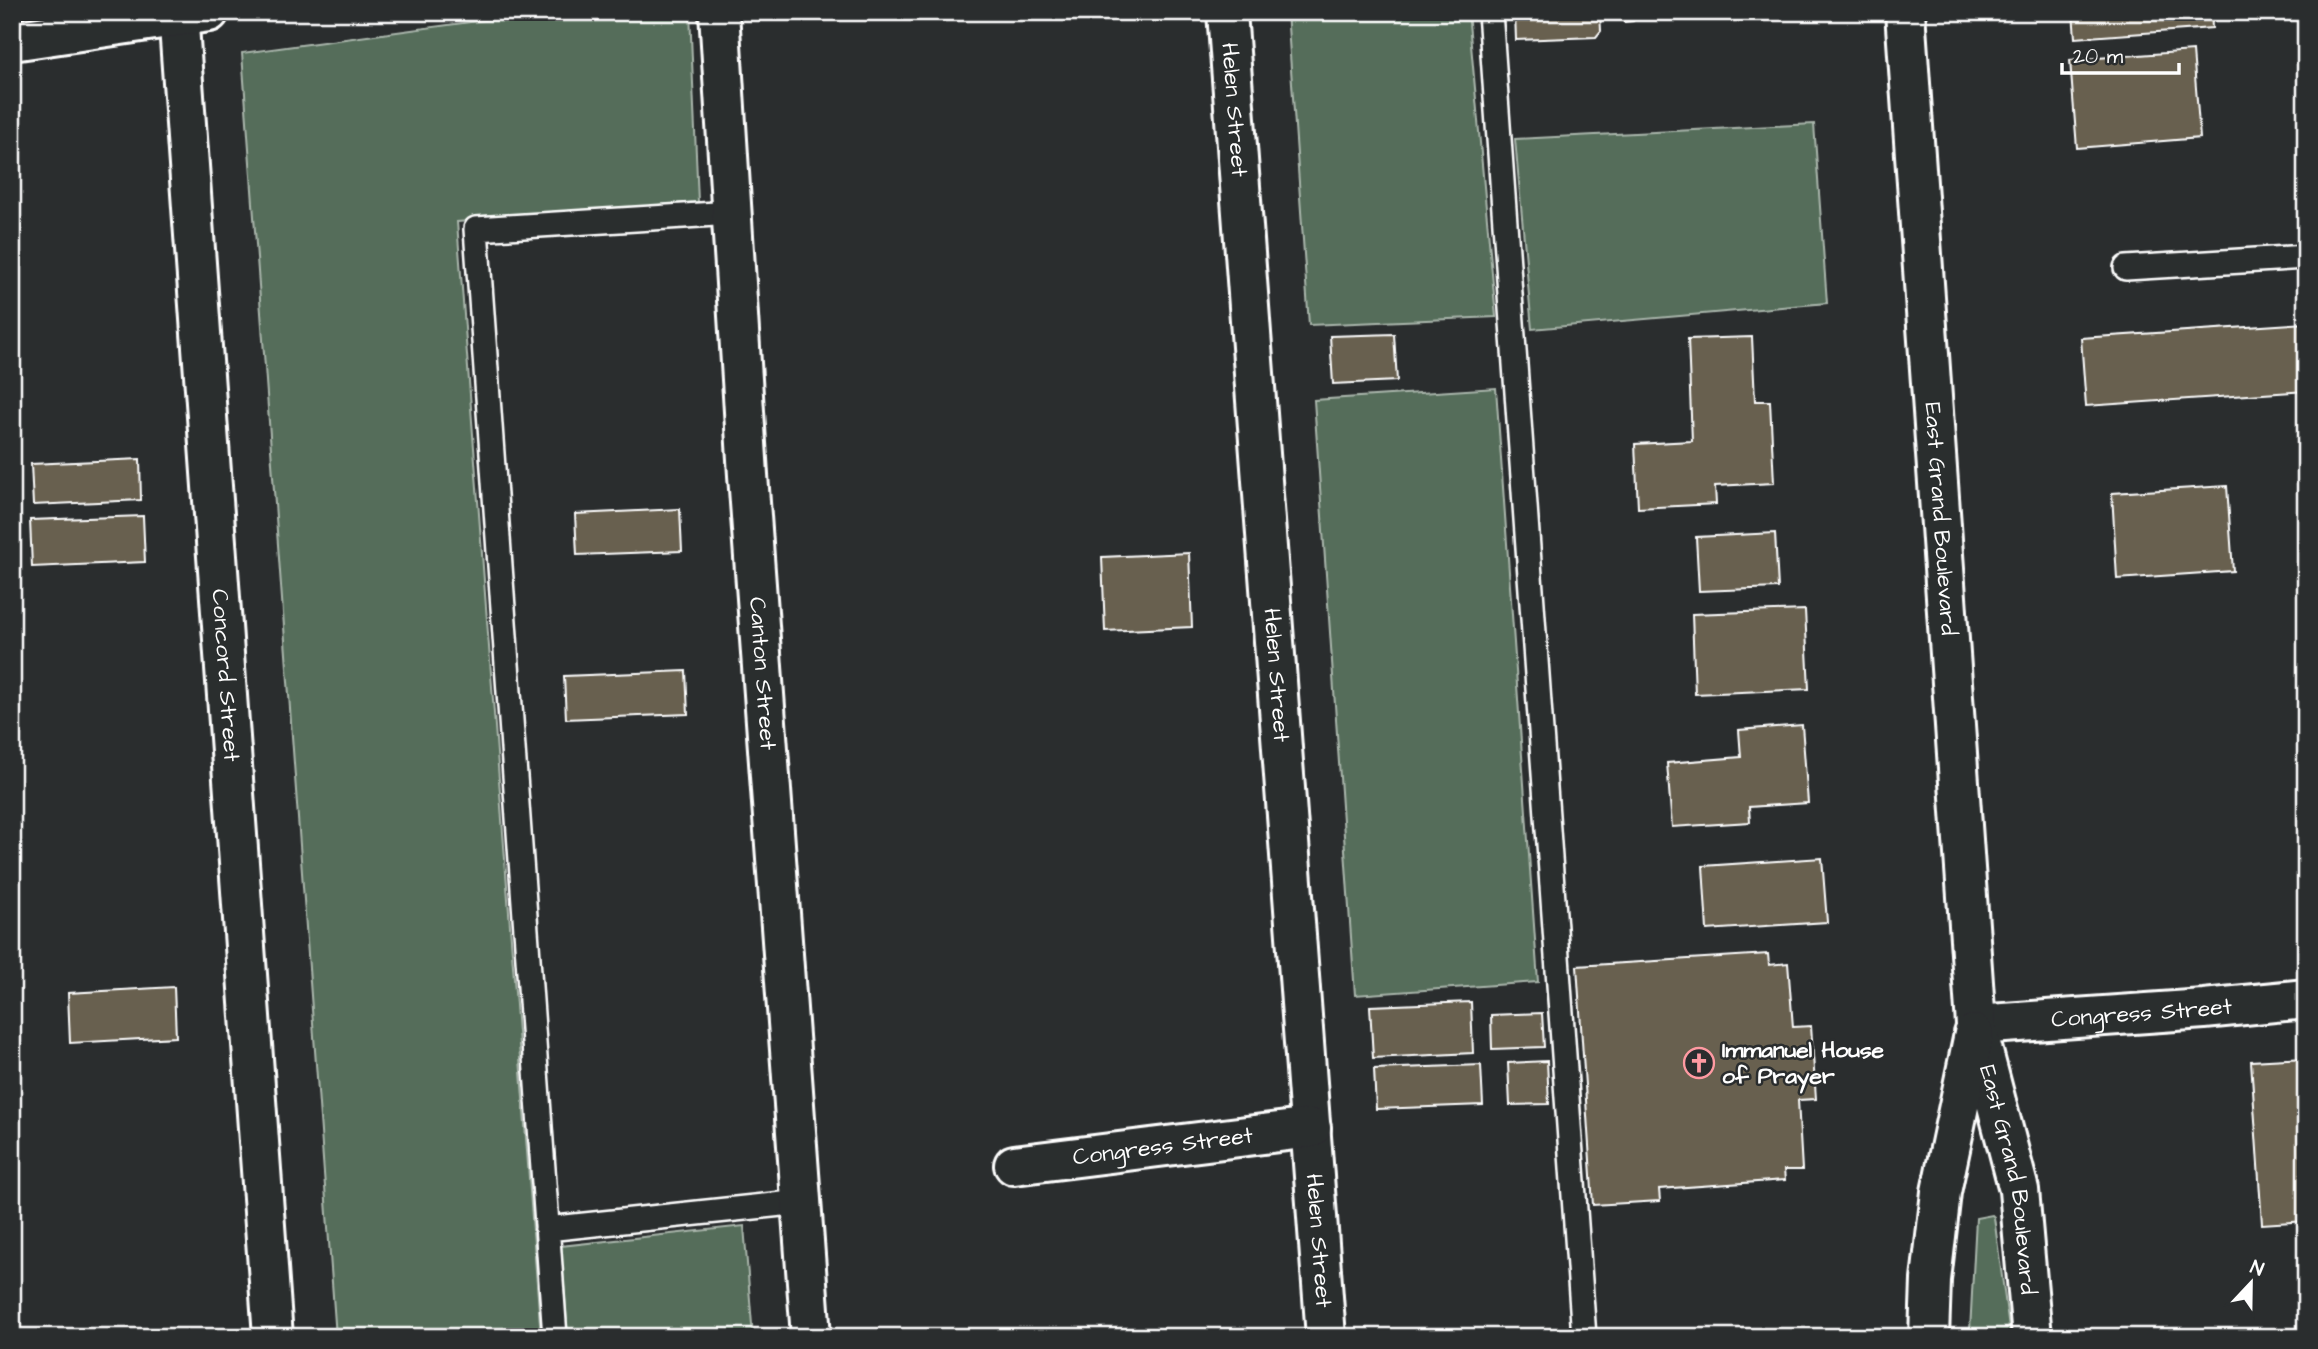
<svg xmlns="http://www.w3.org/2000/svg" width="2318" height="1349" viewBox="0 0 2318 1349" font-family="'Architects Daughter',sans-serif">
<style>
.green{fill:#556d5a;stroke:#aab6ac;stroke-width:2}
.building{fill:#686050;stroke:#fff;stroke-width:2}
.lines{fill:none;stroke-linecap:round;stroke-linejoin:round}
.lane-casing{stroke:#fff;stroke-width:28}
.street-casing{stroke:#fff;stroke-width:44}
.secondary-casing{stroke:#fff;stroke-width:44}
.lane{stroke:#2a2d2e;stroke-width:23}
.street{stroke:#2a2d2e;stroke-width:38}
.secondary{stroke:#2a2d2e;stroke-width:38}
.labels{text-anchor:middle;dominant-baseline:central;stroke-width:5;stroke-linejoin:round;paint-order:stroke}
.street-label{font-size:23px;fill:#fff;stroke:#2a2d2e}
.poi-label{font-size:23px;font-weight:bold;fill:#fff;stroke:#2a2d2e;text-anchor:start}
</style>
<rect width="100%" height="100%" fill="#2a2d2e"/>
<filter id="ink" filterUnits="userSpaceOnUse"><feTurbulence type="fractalNoise" baseFrequency=".0143" numOctaves="2"/><feDisplacementMap in="SourceGraphic" scale="14" xChannelSelector="R" yChannelSelector="G"/><feConvolveMatrix kernelMatrix="1 2 1 2 8 2 1 2 1" color-interpolation-filters="sRGB"/></filter>
<g filter="url(#ink)">
<path class="green" d="M544,12H690L698,202L457,222L541,1337H336L242,53Z
M1287,12H1468L1496,317L1309,325Z
M1814,124L1827,303L1532,329L1515,139Z
M1496,388L1538,982L1355,995L1314,400Z
M1992,1215L1994,1217L2010,1336L1989,1333L1972,1334L1970,1331L1976,1218Z
M744,1226L753,1337H568L561,1246Z"/>
<path class="building" d="M1515,12H1600L1601,31L1596,37L1516,40Z
M1613,12H1659V14L1638,15L1633,21L1624,22L1619,17H1613Z
M2073,12H2211L2212,28L2075,38Z
M2193,51L2200,138L2077,148L2070,60Z
M2306,323V391L2086,406L2081,338Z
M1394,334L1397,381L1333,384L1330,336Z
M1752,337L1755,401H1770L1774,483L1715,486L1716,504L1638,508L1635,444L1692,441L1688,339Z
M140,459L141,500L33,505L31,464Z
M2227,486L2233,571L2117,579L2112,493Z
M680,509L682,551L577,555L575,514Z
M143,516L145,562L32,567L30,520Z
M1775,533L1778,588L1699,591L1696,537Z
M1189,553L1192,627L1105,631L1102,557Z
M1805,610L1809,689L1695,694L1692,614Z
M686,671L688,714L566,719L564,676Z
M1802,725L1808,803L1749,807L1750,822L1672,827L1667,763L1741,757L1739,730Z
M1822,858L1827,922L1707,930L1703,866Z
M1768,954L1769,965L1788,963L1793,1027L1811,1026L1816,1099L1798,1100L1802,1170H1784L1785,1180L1659,1189L1660,1201L1593,1205L1577,966Z
M174,987L176,1037L70,1043L68,993Z
M1471,1002L1473,1053L1373,1058L1370,1006Z
M1542,1013L1544,1047L1492,1049L1491,1015Z
M2306,1058V1221L2262,1224L2251,1061Z
M1547,1061L1549,1104L1510,1105L1508,1063Z
M1481,1065L1483,1105L1376,1109L1374,1069Z"/>
<g class="lines">
<g class="lane-casing">
<path id="lane" d="M1490,12L1584,1337
M2126,268L2306,257
M547,1229L801,1202
M555,1337L476,229L732,213"/>
</g>
<g class="street-casing">
<g id="street">
<path id="s1" d="M178,12L273,1337"/>
<path id="s2" d="M719,12L748,475L811,1337"/>
<path id="s3" d="M1227,12L1326,1337"/>
<path d="M12,41L209,12"/>
<path id="s4" d="M1976,1025L2204,1009L2306,999"/>
<path id="s5" d="M1014,1165L1311,1128"/>
</g>
</g>
<g class="secondary-casing">
<g id="secondary">
<path id="s6" d="M1905,12L1976,1025L2019,1190L2032,1337"/>
<path d="M1929,1337L1931,1280L1941,1192L1974,1034"/>
</g>
</g>
<use href="#lane" class="lane"/>
<use href="#street" class="street"/>
<use href="#secondary" class="secondary"/>
</g>
</g>
<defs>
<g id="church-ring" transform="scale(1.575)"><circle r="9.5" fill="#2a2d2e" stroke="#ff9aa2" stroke-width="1.5"/><path d="M-1.2-6h2.4v3.5h3.3v2.4h-3.3V6h-2.4V-.1h-3.3v-2.4h3.3Z" fill="#ff9aa2"/></g>
</defs>
<g fill-rule="evenodd">
<use href="#church-ring" x="1699" y="1063"/>
</g>
<g class="labels">
<g class="street-label">
<text stroke="none"><textPath href="#s3" startOffset="98">Helen Street</textPath></text>
<text stroke="none"><textPath href="#s6" startOffset="508">East Grand Boulevard</textPath></text>
<text stroke="none"><textPath href="#s3" startOffset="665">Helen Street</textPath></text>
<text stroke="none"><textPath href="#s1" startOffset="665">Concord Street</textPath></text>
<text stroke="none"><textPath href="#s2" startOffset="663">Canton Street</textPath></text>
<text stroke="none"><textPath href="#s4" startOffset="166">Congress Street</textPath></text>
<text stroke="none"><textPath href="#s5" startOffset="150">Congress Street</textPath></text>
<text stroke="none"><textPath href="#s6" startOffset="1174">East Grand Boulevard</textPath></text>
<text stroke="none"><textPath href="#s3" startOffset="1232">Helen Street</textPath></text>
</g>
<g class="poi-label">
<text x="1722" y="1050">Immanuel House<tspan x="1722" dy="26">of Prayer</tspan></text>
</g>
</g>
<rect width="2318" height="1349" fill="none" stroke="#2a2d2e" stroke-width="42"/>
<rect x="21" y="21" width="2276" height="1307" fill="none" stroke="#fff" stroke-width="2.5" filter="url(#ink)"/>
<g transform="translate(2251 1283) rotate(22)" stroke="#2a2d2e" stroke-width="5" paint-order="stroke">
<path d="M0-5L12 26L0 18L-12 26Z" fill="#ffffff"/>
<text y="-10" font-size="19" font-weight="bold" text-anchor="middle" fill="#ffffff">N</text>
</g>
<path d="M2062 63v10h117v-10" fill="none" stroke="#ffffff" stroke-width="3.5"/>
<text x="2073" y="63" font-size="21" fill="#ffffff" stroke="#2a2d2e" stroke-width="5" paint-order="stroke">20 m</text>
</svg>
